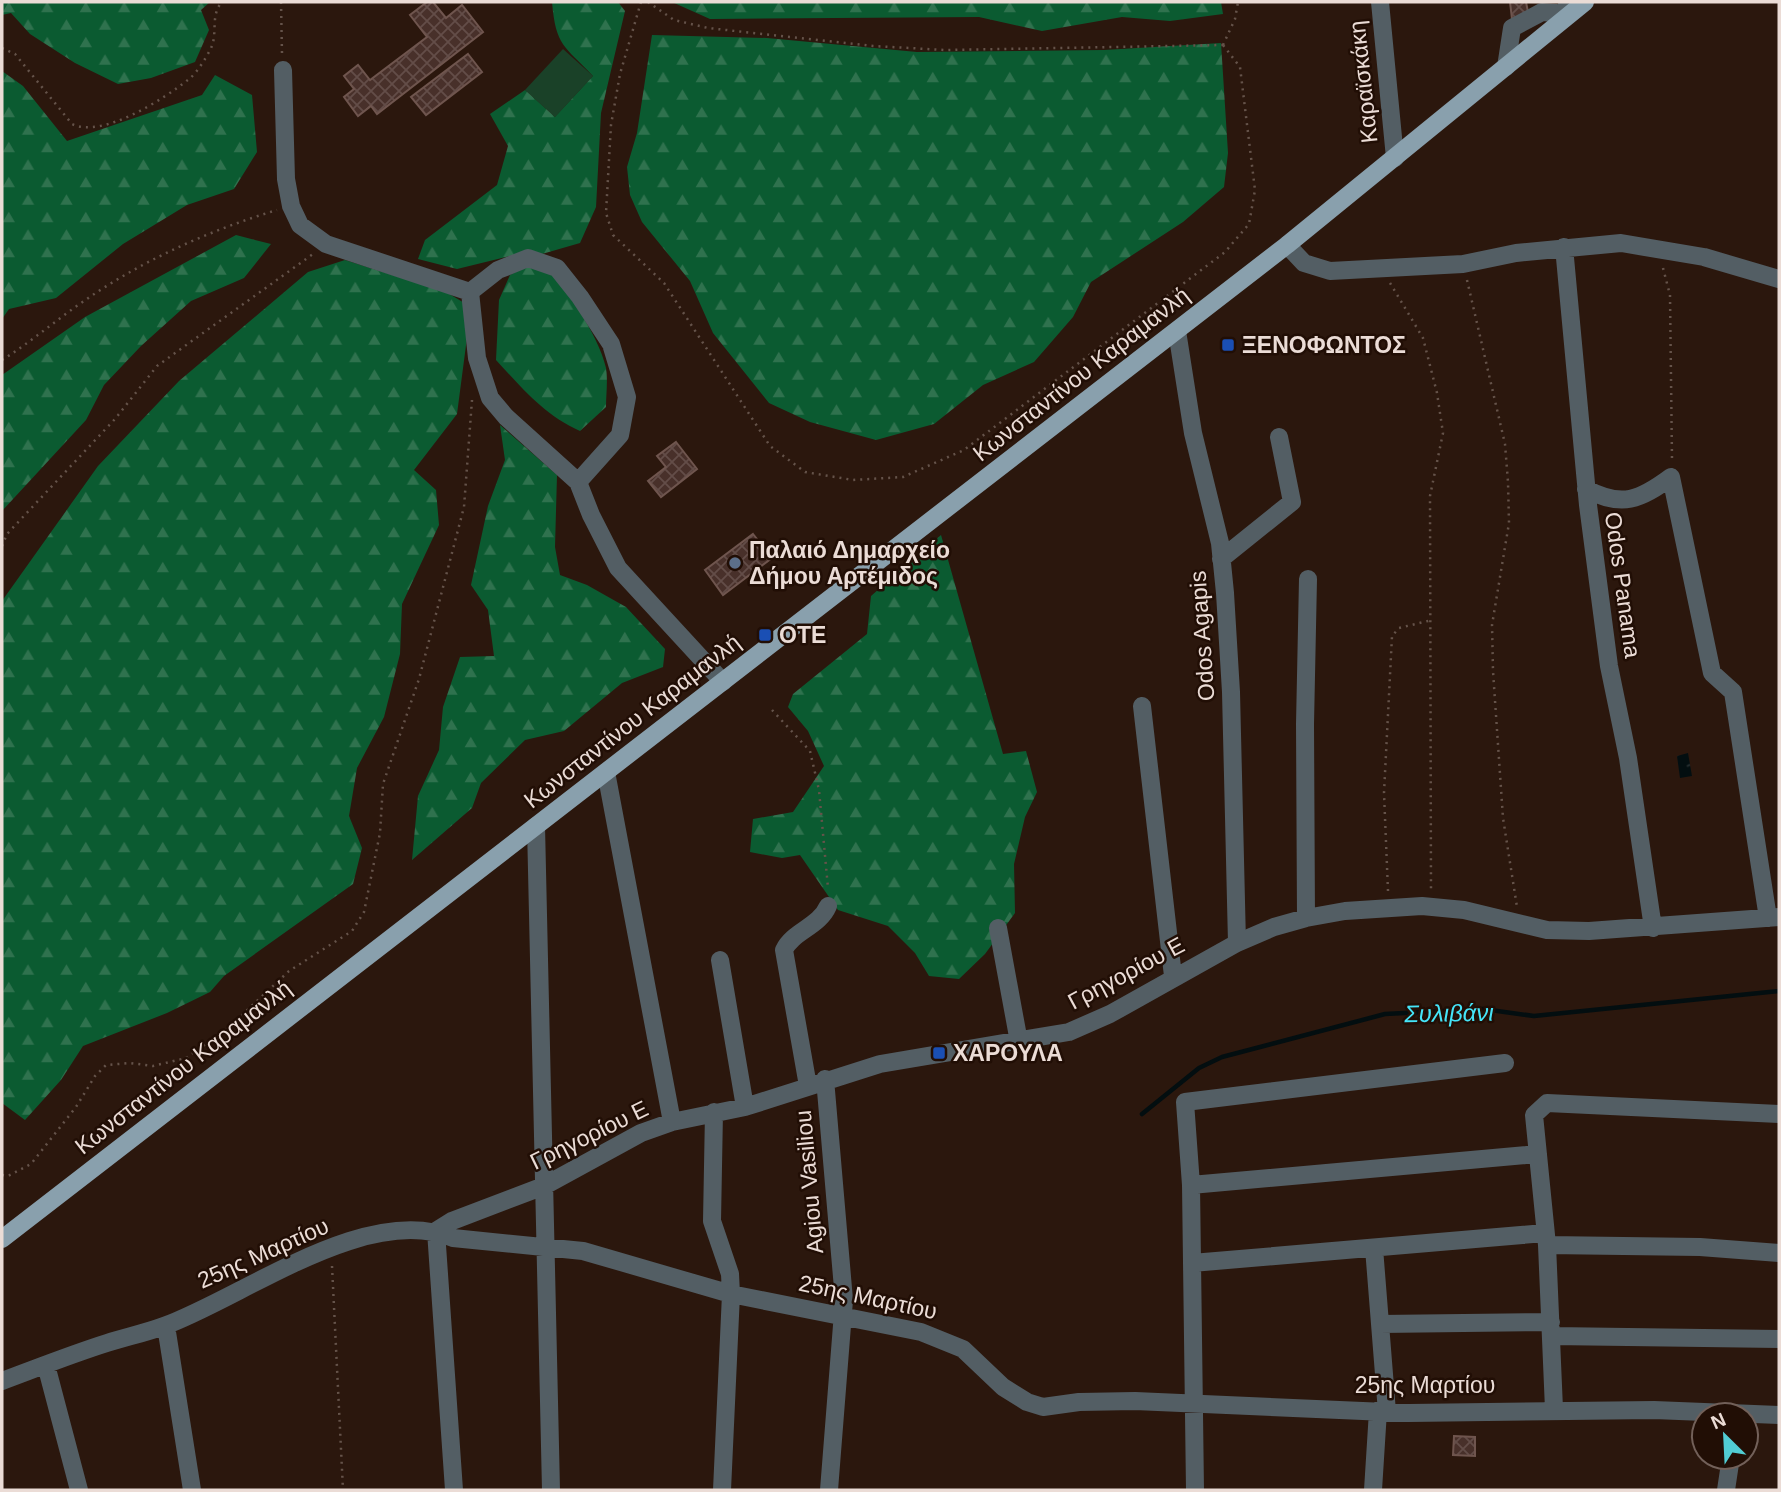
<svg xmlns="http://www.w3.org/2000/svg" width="1781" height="1492" viewBox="0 0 1781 1492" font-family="Helvetica,sans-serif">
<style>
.green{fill:#1a4128}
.forest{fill:url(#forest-firs)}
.water{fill:url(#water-ripples)}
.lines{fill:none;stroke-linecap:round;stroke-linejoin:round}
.stream{stroke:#030e10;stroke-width:4.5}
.building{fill:url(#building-cross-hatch);stroke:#6f554e;stroke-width:2}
.path{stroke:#65534a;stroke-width:2.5;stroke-dasharray:2 5;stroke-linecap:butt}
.minor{stroke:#535e64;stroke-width:18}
.major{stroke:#89a0ad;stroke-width:18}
.transit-dot{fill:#1a4fb4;stroke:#210e05;stroke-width:2.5}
.service-dot{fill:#5c6f8a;stroke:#210e05;stroke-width:2.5}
.labels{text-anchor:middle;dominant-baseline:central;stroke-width:5;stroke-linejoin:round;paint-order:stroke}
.street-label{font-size:23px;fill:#ebdcd6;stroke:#210e05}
.poi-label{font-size:23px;font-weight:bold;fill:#ebdcd6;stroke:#210e05;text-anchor:start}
.water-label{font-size:24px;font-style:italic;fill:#45e4f8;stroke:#210e05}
</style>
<defs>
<pattern id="forest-firs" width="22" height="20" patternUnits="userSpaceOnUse" patternTransform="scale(1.75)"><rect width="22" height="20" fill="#0b5b31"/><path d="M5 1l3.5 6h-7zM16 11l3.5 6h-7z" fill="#2f724e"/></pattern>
<pattern id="water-ripples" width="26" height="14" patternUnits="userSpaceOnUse" patternTransform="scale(1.75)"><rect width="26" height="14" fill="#030e10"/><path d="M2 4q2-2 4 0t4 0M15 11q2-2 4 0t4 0" fill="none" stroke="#283032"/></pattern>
<pattern id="building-cross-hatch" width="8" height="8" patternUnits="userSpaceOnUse" patternTransform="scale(1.75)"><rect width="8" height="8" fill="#48302a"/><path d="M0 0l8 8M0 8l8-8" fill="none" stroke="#634d48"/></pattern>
</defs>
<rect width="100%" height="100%" fill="#2b170d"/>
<path class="green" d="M563,49L593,76L555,117L525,90Z"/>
<path class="forest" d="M2,2H210L201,10L209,30L195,62L151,78L118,84L75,63L30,34L11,13L2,15Z
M552,2H618L625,11L601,113L596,207L580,243L542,254L526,252L457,269L418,259L425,240L497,185L508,146L490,114L525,90L555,117L593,76C564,45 556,47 552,2Z
M672,2H1221L1223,14L1170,21L1122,17L1042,31L979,17L710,19Z
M652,35L767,38L917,52L1104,50L1221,43L1228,153L1224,187L1183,222L1091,282L1073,317L1034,362L983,385L934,424L876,440L810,422L769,403L713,333L690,281L642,222L630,195L627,167L637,133Z
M2,71L23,86L67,141L202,95L215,75L252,95L257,152L234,189L187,205L123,244L56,298L9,309L2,319Z
M236,235L271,244L244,278L191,301L141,346L104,385L86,420L2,511V375L85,317Z
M345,260L446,292L471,307L457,414L414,470L436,490L439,525L402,604L400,654L384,717L357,768L349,816L362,848L353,884L224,976L210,992L167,1013L83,1046L61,1080L25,1120L2,1103V601L98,466L179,381L308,272Z
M538,260C564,285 598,333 606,368C608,380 606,395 606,407L580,431C544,415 522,388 496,360L499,300L510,275Z
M500,425L557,475L555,547L560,575L587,585L626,607L665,649L663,667L622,683L564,731L525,740L481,783L472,808L412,860L418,796L439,750L443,707L460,657L494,656L488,610L471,585L488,506L505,460Z
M941,535L1003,754L1026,751L1037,792L1025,817L1014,864L1015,913L985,954L959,979L929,976L915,953L888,926L838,910L800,855L782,858L750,852L753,819L793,812L824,766L808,731L788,707L793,694L867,634L871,596Z"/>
<path class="water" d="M1688,753L1692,776L1680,778L1677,756Z"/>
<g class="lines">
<path class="stream" d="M1142,1114L1199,1068L1222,1057L1385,1014L1483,1009L1534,1016L1779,991"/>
</g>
<path class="building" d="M427,2H433L446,18L462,5L483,32L377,114L371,106L358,116L344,97L354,89L344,76L358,65L370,80L427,37L410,15Z
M1510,2H1526L1529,17L1512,19Z
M468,54L482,72L426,115L411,97Z
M676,442L697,469L661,497L648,481L666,467L657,456Z
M753,534L772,558L723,595L705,570Z
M1454,1436L1475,1437V1456L1453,1455Z"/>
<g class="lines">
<path class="path" d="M281,2L282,54
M641,2L620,74L611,125L606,213L613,235L664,283L770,446L805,472L853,480L903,477L964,450L1225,252L1249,224L1255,190L1240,67L1223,45
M648,2L674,20L708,28L873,46L945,50L1223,45
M1223,45L1235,19L1238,2
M2,48L15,54L72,124C102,139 164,99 189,79C197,73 206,58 211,48C218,34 210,15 222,2
M1663,268L1670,295L1672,459
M1467,280L1505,444L1508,482L1509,523L1492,625L1493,671L1503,818L1517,907
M1390,283L1423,338L1437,393L1443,433L1430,496L1431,890
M2,360C31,342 56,320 84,301C141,261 210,230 277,210
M2,546L7,534L115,419L157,366L313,254
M772,710L810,751L819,790L828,888
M1388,891L1384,793L1392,636L1399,628L1432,620
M2,1175L8,1176L31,1164L76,1107L95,1076L106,1065L130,1063L153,1066L186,1058L227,1029L289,971L352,931L364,912L380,833L383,784L419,679L464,507L472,400
M332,1266L343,1490"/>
<path class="minor" d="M1380,2L1395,158
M1506,67L1512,28L1542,12L1569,14L1567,2
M283,70L286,179L291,206L300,225L326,244L470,292
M1287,245L1304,263L1330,271L1463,264L1516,253L1621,243L1704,257L1779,279
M1564,247L1588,505L1609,666L1628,758L1653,928
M1177,331L1193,433L1220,543L1225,593L1231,692L1237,943
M578,482L620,435L627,397L611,344L580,297L557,268L528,258L498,270L470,292L477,358L490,398L506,417L578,482L591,515L618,568L723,682
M1586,489C1622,508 1640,500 1671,477L1712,673L1733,692L1768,918
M1221,559L1292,502L1279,437
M1142,706L1173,976
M606,772L672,1122
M536,826L551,1490
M1306,918L1305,724L1308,579
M998,928L1019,1042
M720,960L745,1107
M825,1079L844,1300L829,1490
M808,1086L784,950C793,931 819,927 828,906
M714,1112L712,1221L730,1274L731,1294L722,1490
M1191,1185L1538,1154
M1547,1245L1700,1247L1779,1253
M1374,1248L1387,1412
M1192,1263L1545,1233
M1380,1324L1551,1322
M166,1326L192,1490
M1552,1336L1779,1339
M46,1365L79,1490
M2,1381C37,1368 72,1354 107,1343C126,1337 145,1333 164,1326C242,1298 367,1202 453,1238L583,1251L731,1294L921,1332L963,1349L1003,1387L1027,1402L1043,1407L1079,1402L1135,1401L1409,1413L1654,1410L1779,1415
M1554,1409L1547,1245L1534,1115L1547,1103L1779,1114
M454,1490L436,1231L452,1221L544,1186L641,1133L672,1122L745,1107L880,1064L1069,1032L1110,1014L1237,943L1274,927L1306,918L1345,911L1422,906L1464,910L1547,930L1589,931L1779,917
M1195,1490L1191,1185L1185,1102L1505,1063
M1373,1490L1378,1411
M1726,1490L1731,1457"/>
<path class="major" d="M2,1239L1287,245L1585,2"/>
</g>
<g class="transit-dot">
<rect x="1221" y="338" width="14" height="14" rx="3.5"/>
<rect x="758" y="628" width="14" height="14" rx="3.5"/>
<rect x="932" y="1046" width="14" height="14" rx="3.5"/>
</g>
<circle class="service-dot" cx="735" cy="563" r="7"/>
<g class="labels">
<g class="street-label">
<text transform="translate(1363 82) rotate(-96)">Καραϊσκάκη</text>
<text transform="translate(1081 374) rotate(-38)">Κωνσταντίνου Καραμανλή</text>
<text transform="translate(1623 585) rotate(82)">Odos Panama</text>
<text transform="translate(1202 636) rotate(-94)">Odos Agapis</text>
<text transform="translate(632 721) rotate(-38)">Κωνσταντίνου Καραμανλή</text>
<text transform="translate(1126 973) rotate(-28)">Γρηγορίου Ε</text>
<text transform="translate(183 1067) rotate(-38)">Κωνσταντίνου Καραμανλή</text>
<text transform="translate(589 1135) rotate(-26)">Γρηγορίου Ε</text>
<text transform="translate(809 1182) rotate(-95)">Agiou Vasiliou</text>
<text transform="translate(263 1253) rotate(-24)">25ης Μαρτίου</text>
<text transform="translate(868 1297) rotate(12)">25ης Μαρτίου</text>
<text x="1425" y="1385">25ης Μαρτίου</text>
</g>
<g class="poi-label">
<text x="1242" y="345">ΞΕΝΟΦΩΝΤΟΣ</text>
<text x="749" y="550">Παλαιό Δημαρχείο<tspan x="749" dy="26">Δήμου Αρτέμιδος</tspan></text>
<text x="779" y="635">ΟΤΕ</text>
<text x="953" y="1053">ΧΑΡΟΥΛΑ</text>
</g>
<g class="water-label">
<text transform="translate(1449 1013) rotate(-1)">Συλιβάνι</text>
</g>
</g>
<rect width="1781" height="1492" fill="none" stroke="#ebdcd6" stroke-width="7"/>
<g transform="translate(1725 1436) rotate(336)"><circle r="33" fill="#210e05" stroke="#726059" stroke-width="2"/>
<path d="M0-5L12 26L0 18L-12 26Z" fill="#51ccd3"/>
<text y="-10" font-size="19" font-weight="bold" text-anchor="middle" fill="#ebdcd6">N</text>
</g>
</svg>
